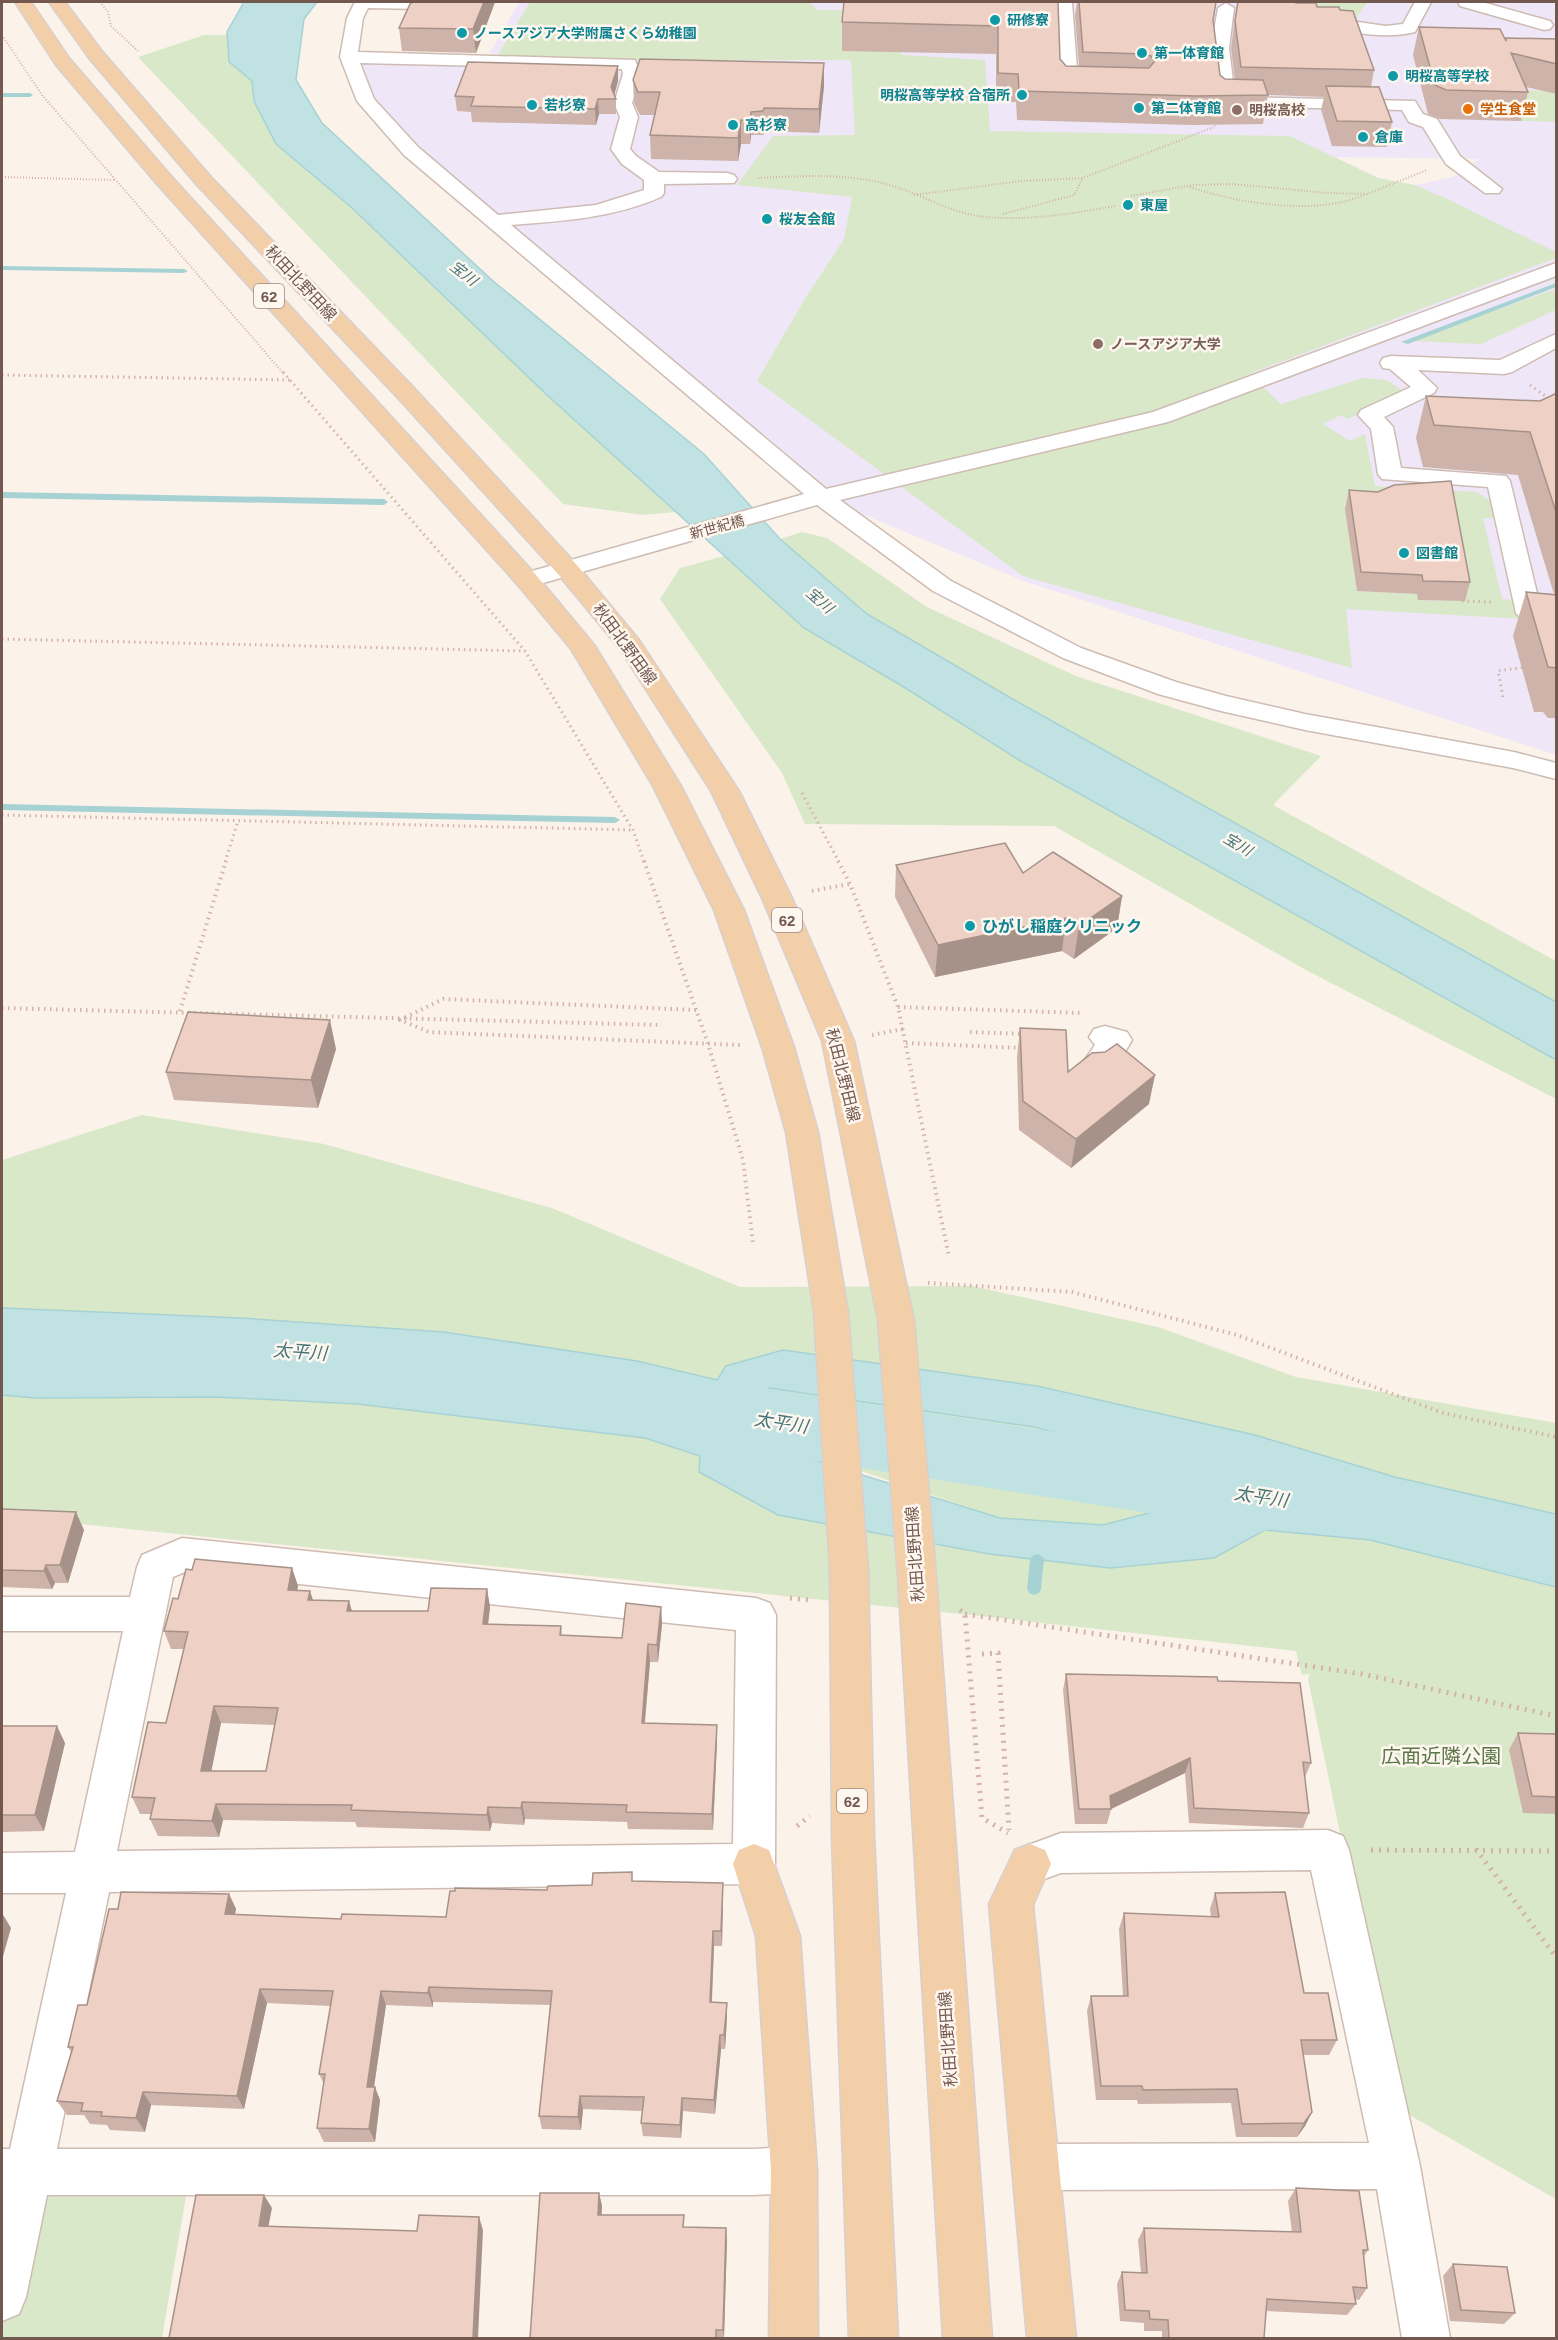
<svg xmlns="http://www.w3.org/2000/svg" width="1558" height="2340" viewBox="0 0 1558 2340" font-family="Helvetica,'Noto Sans JP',sans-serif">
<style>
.education{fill:#efe6f7;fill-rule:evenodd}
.green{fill:#d9e8c9;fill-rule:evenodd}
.water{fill:#c0e2e3;stroke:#a7d2d4;stroke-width:1.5;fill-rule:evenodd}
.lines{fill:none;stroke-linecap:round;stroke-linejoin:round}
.stream{fill:#a7d2d4;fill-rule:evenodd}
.river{fill:#c0e2e3;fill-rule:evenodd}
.minor-casing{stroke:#cebcb3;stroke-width:3}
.major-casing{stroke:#d8d0ce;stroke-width:3}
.path-far3{stroke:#d3b3a7;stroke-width:2;stroke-dasharray:1 2;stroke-linecap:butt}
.path-far2{stroke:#d3b3a7;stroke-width:3;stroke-dasharray:1.5 4;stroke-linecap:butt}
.path-far1{stroke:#d3b3a7;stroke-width:4;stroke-dasharray:1.5 4.5;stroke-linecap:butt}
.path{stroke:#d3b3a7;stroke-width:5;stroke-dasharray:2 6;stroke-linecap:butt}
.minor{fill:#fff;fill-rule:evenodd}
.major{fill:#f3cfa9;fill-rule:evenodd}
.wall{fill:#cdb3a9;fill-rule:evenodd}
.shaded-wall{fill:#a79289}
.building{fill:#eed0c4;stroke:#a79289;stroke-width:1.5;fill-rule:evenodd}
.culture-dot{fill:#0f9aa8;stroke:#fef7f0;stroke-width:2}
.food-dot{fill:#e8710a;stroke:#fef7f0;stroke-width:2}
.education-dot{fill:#8d6e63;stroke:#fef7f0;stroke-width:2}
.labels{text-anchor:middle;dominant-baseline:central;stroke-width:5;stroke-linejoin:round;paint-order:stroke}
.far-culture-label{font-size:14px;font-weight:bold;fill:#0d838f;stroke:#fef7f0;text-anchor:start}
.far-food-label{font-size:14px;font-weight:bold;fill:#c56008;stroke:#fef7f0;text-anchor:start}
.far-education-label{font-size:14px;font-weight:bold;fill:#785e54;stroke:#fef7f0;text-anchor:start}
.far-street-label{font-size:14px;fill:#73584f;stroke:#fef7f0}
.far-water-label{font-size:15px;font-style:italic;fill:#447477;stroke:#fef7f0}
.shield{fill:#fef7f0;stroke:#9d887f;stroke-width:1.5}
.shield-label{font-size:15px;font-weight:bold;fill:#73584f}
.street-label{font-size:16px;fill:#73584f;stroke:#fef7f0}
.culture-label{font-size:16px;font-weight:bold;fill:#0d838f;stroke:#fef7f0;text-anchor:start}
.water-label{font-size:18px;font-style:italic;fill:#447477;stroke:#fef7f0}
.near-park-label{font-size:20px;fill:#5c7848;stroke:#fef7f0}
</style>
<rect width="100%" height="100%" fill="#fbf2ea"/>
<path class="education" d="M519,2H1556V755L1024,581L821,497L411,151L366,101L349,57L495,60L499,54L490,53ZM1335,157L1478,159V160L1453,177L1415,185L1378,178Z"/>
<path class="green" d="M530,2H809L818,10H892L894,44L902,55L985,60L990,131L1290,136L1378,178L1415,185L1443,197L1556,252V258L1249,374L1281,404L1363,378L1387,380L1404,392L1348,419L1341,415L1323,424L1350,441L1365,434L1375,486L1477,492L1493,503L1499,518H1483L1502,599L1518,600L1523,619L1346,609L1352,668L1023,576L757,381L803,302L844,239L852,197L737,185L773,136L855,135L851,60H495ZM1346,509L1446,601L1419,600L1417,594L1357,591Z
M1234,2H1367L1356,19Z
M204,35H227L229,62L252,81L254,101L276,144L351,207L547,395L675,512L643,515L563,504L138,57Z
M1429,88L1556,91V122L1521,121Z
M1556,289V310L1481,344L1409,341Z
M802,532L827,538L927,607L1076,676L1321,756L1273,805L1556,961V1006L1016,701L867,614L780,539Z
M724,556L804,628L916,695L1019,760L1556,1060V1099L1304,969L1054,826L805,824L782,773L660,599L680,568Z
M142,1115L324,1144L552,1208L740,1287L972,1286L1158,1327L1296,1377L1556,1423V1514L1395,1477L1255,1435L1048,1388L783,1350L726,1366L718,1380L637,1361L444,1332L241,1318L2,1308V1160Z
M769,1388L1034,1427L1162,1461L1175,1507L1103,1525L1000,1518L772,1441Z
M2,1395L36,1398L217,1397L357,1404L645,1438L701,1456L778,1515L977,1552L1037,1560L1110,1568L1214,1558L1265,1530L1370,1540L1556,1587V2199L1397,2108L1308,1679L1310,1674L1302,1675L1296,1651L981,1616L2,1516Z
M28,2171L190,2172L162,2338H2V2297Z"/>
<path class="water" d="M244,2H317L304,19L296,80L322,123L493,281L704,454L780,539L867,614L1016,701L1556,1002V1060L1019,760L907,689L804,628L547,395L351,207L276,144L254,101L252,81L229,62L227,32Z
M2,1308L241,1318L444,1332L637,1361L717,1380L726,1366L783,1350L1037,1386L1255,1435L1395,1477L1556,1514V1587L1370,1540L1265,1530L1214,1558L1110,1568L989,1554L778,1515L699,1472L700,1456L645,1438L357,1404L217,1397L36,1398L2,1395ZM769,1388L1034,1427L1162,1461L1175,1506L1103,1525L1000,1518L789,1452L772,1441Z"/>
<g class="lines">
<path class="stream" d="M2,93H30L33,95L30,97H2Z
M2,266L184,269L188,271L184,273L2,270Z
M1556,283V287L1408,344L1401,342Z
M2,492L384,499L388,502L384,505L2,498Z
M2,804L615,817L620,820L615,823L2,810Z
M1037,1554L1042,1556L1044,1560L1041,1589L1039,1593L1034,1595L1029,1593L1027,1589L1030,1560L1032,1556Z"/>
<path class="river" d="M675,1375L1264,1463L1292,1473L1304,1497L1292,1521L1264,1531L675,1439L648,1429L636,1407L648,1385Z"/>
<g class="minor-casing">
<path id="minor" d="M355,2H428L429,4L421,9L368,8L363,18L358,52L635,60L641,74L632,103L638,117L630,149L636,156L659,172L727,173L734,175L737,179L734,183L664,184V193L661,197C613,218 563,221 511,225L826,489L1153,412L1556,263V276L1168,422L840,500L951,581L1081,648L1176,682L1226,696L1305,714L1514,752L1556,763V779L1513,768L1305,730L1221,711L1158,694L1063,658L933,591L817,505L536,585L527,587L518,585L515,580L518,575L804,494L404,155L357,101L340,57L347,18ZM360,63L622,69L623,74L614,103L620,117L611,149L622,164L644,180V190L596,205L498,215L418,147L374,99Z
M1056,2H1072L1078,83L1097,85L1100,89L1097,93L1063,92L1060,88Z
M1415,2H1431L1415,32C1382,40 1348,31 1315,26L1309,25L1306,21L1309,17L1315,16L1386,26L1403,24Z
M1458,2H1482L1550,21L1553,25L1550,29L1544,30L1460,6Z
M1226,3L1234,8L1229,48L1235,97L1415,101L1423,114L1437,119L1460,156L1502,189L1499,193H1485L1446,164L1423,127L1409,122L1402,110L1221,106L1218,102L1211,48L1218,8Z
M1556,334V348L1512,372L1504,374L1418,370L1437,388L1434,393L1384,417L1393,427L1401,468L1506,476L1510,481L1541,610L1550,619H1556V635L1534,631L1516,613L1488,487L1382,479L1378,474L1371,429L1358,415L1361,410L1411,387L1390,369L1383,368L1380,363L1383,358L1391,356L1500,360Z
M1105,1026L1127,1032L1132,1040C1120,1060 1108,1087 1082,1079L1077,1071L1095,1045L1089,1037L1094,1029Z
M182,1538L756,1598L770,1603L776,1615L775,1864L769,1878L754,1884L109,1892L57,2149H752L794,2147L811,2153L817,2170L811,2187L794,2193L752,2195H47L26,2297L19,2314L2,2321V2149H10L66,1893H2V1853L75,1852L123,1631H2V1597H130L137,1567L142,1555ZM185,1572L736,1630L733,1844L117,1851L173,1577Z
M1328,1830L1343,1836L1349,1850L1420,2166L1450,2338H1402L1377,2189L1038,2190L1021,2184L1015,2167L1021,2150L1038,2144L1369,2143L1311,1870L1061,1873L1030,1884L1015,1878L1009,1864L1015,1850L1061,1833Z"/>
</g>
<g class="major-casing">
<path id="major" d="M15,2H31L69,58L171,176L536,575L595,646L681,786L744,910L794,1047L818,1132L848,1312L868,1569L874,1837L898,2338H849L832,1837L830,1569L814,1312L786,1132L762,1047L714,910L653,786L571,649L518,585L157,184L56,65Z
M49,2H65L101,50L211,177L414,388L576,564L639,640L739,791L792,898L854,1041L914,1320L936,1576L992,2338H943L898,1576L878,1320L822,1041L762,898L711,791L620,649L558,574L398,398L197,185L89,58Z
M754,1844L769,1850L800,1936L817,2170L818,2338H769L771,2170L756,1936L733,1864L739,1850Z
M1030,1844L1045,1850L1051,1864L1033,1905L1076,2338H1027L989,1904L1015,1850Z"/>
</g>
<path class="path-far3" d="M100,2L108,12L111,26L139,52
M2,35L42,95L284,374
M2,177L114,180
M758,178C801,176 845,173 886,184C918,192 946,211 978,216C1022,222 1071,214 1115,206
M1187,186C1235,203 1318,217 1366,194
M914,195L1021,181L1083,178L1214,127L1216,124
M1131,196L1192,185L1232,184L1328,193L1367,194L1427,170
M1003,214L1074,195L1083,178"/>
<path class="path-far2" d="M283,372L525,651L633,830L644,862
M2,375L291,380
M1530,385L1551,400
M1462,601L1493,602
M2,639L525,651
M1503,697L1498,671L1525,667
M802,793L839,862
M2,815L633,830
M225,862L238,821"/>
<path class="path-far1" d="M644,861L708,1044L743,1160L753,1244
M838,861L850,884L898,1007L949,1257
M812,891L850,884
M898,1007L1083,1013
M2,1008L662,1025
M696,1010L443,999L400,1020L429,1032L740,1045
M180,1011L226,861
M970,1032L1024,1034
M872,1035L903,1029
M906,1043L1022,1048
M928,1283L1072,1292L1237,1335L1443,1413L1556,1437"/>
<path class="path" d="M790,1598L810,1600
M960,1610L965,1614L982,1818L1008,1833
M965,1614L1362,1674L1556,1716
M982,1654L998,1653L1009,1830
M797,1826L810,1816
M1476,1849L1556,1957
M1371,1850L1556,1851"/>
<use href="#minor" class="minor"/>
<use href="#major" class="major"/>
</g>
<path class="wall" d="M495,2L476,53L402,51L399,28Z
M1058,2L1060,59L1066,66H1079L1075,16L1077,2H1216L1213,22L1220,75L1225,79L1235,80L1231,48L1237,2L1296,3L1340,10L1374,70L1371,87L1392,122L1387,147L1332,146L1321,110L1324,97L1268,95L1263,124L1192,125L1017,120L1016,102H996V54L842,51V22Z
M1419,27L1505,41L1557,39V94L1526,87L1528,92L1521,121L1440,119L1428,114L1413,55Z
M824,63V86L819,133L764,131V135H751L750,144H741L738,161L651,159L650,135L655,115H640L634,103L633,80Z
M618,66V81L614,95L616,99V114H599L596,125L472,122L471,112L457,111L455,96Z
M1557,393V718H1548L1543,712H1534L1513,636L1526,592L1554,594L1518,475L1423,467L1416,438L1426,396L1540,401Z
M1349,490L1470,582L1465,601L1418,600L1417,594L1357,591L1345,509Z
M896,865L1023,873L1122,896L1117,928L1074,959L1062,951L935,977L895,897Z
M1020,1028L1068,1072L1149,1104L1071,1168L1019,1130L1017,1057Z
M336,1049L318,1108L174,1100L166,1072Z
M2,1509L84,1530L68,1583H55L52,1589L2,1587Z
M292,1568L298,1586L297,1590L313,1600L349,1601L352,1611H428L487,1589L490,1607L488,1624L561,1626L562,1635L622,1638L661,1607L662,1624L658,1662H650L645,1723L717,1742L713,1830L628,1829L627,1822L525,1819L524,1825L492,1823L490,1831L357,1827L355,1822L223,1820L219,1837L158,1836L150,1819L151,1814H140L132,1797L166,1723L184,1649H171L164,1631L178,1599ZM221,1723L274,1725L266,1771H211Z
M1066,1674L1218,1681L1311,1763L1305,1777L1309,1813L1303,1828L1189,1823L1185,1773L1111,1809L1107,1824H1075L1063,1690Z
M2,1726L65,1743L44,1831L2,1832Z
M1518,1733L1557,1734V1814L1523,1813L1509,1750Z
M633,1881L723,1883V1898L722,1946H714L712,2002L727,2003V2017L725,2049H721L715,2114L683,2111L681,2138L643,2136L641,2123L642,2111L583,2109L581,2130L542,2129L539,2116L550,2005L433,2002V2007L386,2005L374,2087L380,2100L375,2142H324L317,2128L324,2084L319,2074L331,2006L267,2003L244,2109L151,2105L145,2132L110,2130L107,2125L90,2124L84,2115H67L57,2101L71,2052L68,2047L87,2005L118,1909L229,1894L236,1909L235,1915L341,1919L446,1917L547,1890Z
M1215,1893L1304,1993L1337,2040L1329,2055H1303L1312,2112L1305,2126L1297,2137H1236L1231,2103L1138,2104L1137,2100H1096L1087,2011L1091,1996H1123L1119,1929L1124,1913L1211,1917L1210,1909Z
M1296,2188L1368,2250L1364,2256L1367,2288L1359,2300L1355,2299L1356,2304L1347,2315L1266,2311L1264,2338H1162V2331H1144V2323L1120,2321L1117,2284L1122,2272L1141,2273L1138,2240L1144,2228L1292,2232L1288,2201Z
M599,2193L602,2206L601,2215L685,2227L727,2240L724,2338H530Z
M1453,2264L1515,2313L1504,2324L1450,2321L1443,2276Z"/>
<path class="shaded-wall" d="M484,2H495L476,53L473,29Z
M824,63V86L819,133V109Z
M618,66V81L613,99L611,87Z
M598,99L599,114L596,125L595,109Z
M751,112V135L750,144V121Z
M741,120V144L738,161V138Z
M1122,896L1117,928L1074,959L1079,926Z
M1066,918L1062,951L935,977L938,945Z
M330,1020L336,1049L318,1108L311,1080Z
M1155,1075L1149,1104L1071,1168L1076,1139Z
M76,1512L84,1530L68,1583L60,1565Z
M46,1565L55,1583L52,1589L44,1571Z
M292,1568L298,1586L294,1608L288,1590Z
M487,1589L490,1607L486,1641L483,1624Z
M310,1591L316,1609L308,1600Z
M349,1601L354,1619L347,1611Z
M661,1607L662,1624L658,1662L657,1645Z
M648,1644L650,1662L643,1740L642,1723Z
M214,1706L221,1723L208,1788L201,1771Z
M717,1725V1742L713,1830L712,1814Z
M57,1726L65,1743L44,1831L35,1815Z
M1190,1758L1185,1773L1111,1809L1110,1796Z
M522,1802L525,1819L524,1825L521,1808Z
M216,1804L223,1820L219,1837L212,1821Z
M488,1807L492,1823L490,1831L487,1815Z
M723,1883V1898L722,1946L721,1931Z
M229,1894L236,1909L232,1929L225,1914Z
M2,1913L11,1928L2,1960Z
M713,1931L714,1946L711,2016L710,2002Z
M429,1987L433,2002V2007L428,1993Z
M260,1989L267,2003L244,2109L237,2096Z
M381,1991L386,2005L372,2100L367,2087Z
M727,2003V2017L725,2049L724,2035Z
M720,2035L721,2049L715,2114L714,2100Z
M375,2087L380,2100L375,2142L369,2129Z
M143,2092L151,2105L145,2132L136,2118Z
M580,2096L583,2109L581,2130L578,2117Z
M682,2098L683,2111L681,2138L680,2125Z
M1312,2112L1305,2126L1297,2137L1304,2123Z
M599,2193L602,2206L601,2228L598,2215Z
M264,2195L272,2208L266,2239L259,2226Z
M479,2217L483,2230L478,2338H473Z
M726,2228L727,2240L724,2338L723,2330Z"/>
<path class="building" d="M413,2H484L473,29L399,28L410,4Z
M844,2H1058L1060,59L1066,66L1149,68L1155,61L1151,56L1144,54L1083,52L1079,2H1216L1213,20L1220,75L1225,79L1263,80L1268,95L1196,96L1019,91L1018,74L998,73V26L842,22Z
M1238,2H1296V3H1316L1317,7H1339L1340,10L1353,11L1374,70L1241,67L1235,21Z
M1419,27L1500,29L1506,41V38L1557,39V64L1511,53L1528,92L1446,90L1435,85Z
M640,59L824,63L819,109L764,108L763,111L751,112L750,121L741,120L738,138L650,135L660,92H638L633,80Z
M468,62L618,66L611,87L616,99H598L595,109L471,106L474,97L455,96Z
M1326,86L1379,87L1392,122L1337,121Z
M1557,393V515L1530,432L1434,425L1426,396L1540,401Z
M1451,481L1470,582L1423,581L1422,575L1361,572L1349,490L1378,492L1394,485Z
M1526,592L1557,595V668L1548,667Z
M1005,843L1023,873L1053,852L1122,896L1079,926L1066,918L938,945L896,865Z
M188,1012L330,1020L311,1080L166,1072Z
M1020,1028L1066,1030L1068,1072L1092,1053L1105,1052L1117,1044L1155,1075L1076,1139L1023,1101Z
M2,1509L76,1512L60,1565H46L44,1571L2,1570Z
M195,1559L292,1568L288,1590L310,1591L308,1600L349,1601L347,1611H428L431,1588L487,1589L483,1624L561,1626L560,1635L622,1638L626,1603L661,1607L657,1645L648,1644L642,1723L717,1725L712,1814L626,1812L627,1805L522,1802L521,1808L488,1807L487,1815L351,1810L352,1805L216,1804L212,1821L150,1819L155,1798L132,1797L148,1722L166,1723L188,1632L164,1631L173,1598L178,1599L186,1569L192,1570ZM214,1706L278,1708L266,1771H201Z
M1066,1674L1217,1677L1218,1681L1300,1683L1311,1763L1303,1762L1309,1813L1194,1808L1190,1758L1110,1796L1111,1809H1079Z
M2,1726H57L35,1815H2Z
M1518,1733L1557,1734V1797L1532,1796Z
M632,1872V1881L723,1883L721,1931H713L710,2002L727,2003L724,2035H720L714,2100L682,2098L680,2125L641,2123L644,2097L580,2096L578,2117L539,2116L552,1991L429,1987L428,1993L381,1991L367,2087H375L369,2129L317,2128L325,2074H319L333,1991L260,1989L237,2096L143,2092L136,2118L101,2116L102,2112L81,2111L83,2103L57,2101L73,2047H68L78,2005H87L109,1909H118L121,1892L229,1894L225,1914L341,1919L342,1914L446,1917L450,1891H455V1888L547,1890L548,1886L592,1885L593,1873Z
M1285,1892L1304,1993H1328L1337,2040H1301L1312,2112L1304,2123L1242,2124L1237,2089L1143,2090L1142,2086H1101L1091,1996H1128L1124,1913L1219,1917L1215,1893Z
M1296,2188L1359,2191L1368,2250H1363L1367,2288L1353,2287L1356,2304L1267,2299L1264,2338H1169L1168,2320L1150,2319L1149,2311L1125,2310L1122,2272L1147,2273L1144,2228L1301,2232Z
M540,2193H599L598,2215H684L683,2227L726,2228L723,2330H716V2338H530Z
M196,2195H264L259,2226L417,2231L419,2215L479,2217L473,2338H169Z
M1453,2264L1507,2267L1515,2313L1461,2310Z"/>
<g class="culture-dot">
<circle cx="995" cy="20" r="6"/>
<circle cx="462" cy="33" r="6"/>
<circle cx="1142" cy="53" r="6"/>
<circle cx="1393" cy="76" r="6"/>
<circle cx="1022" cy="95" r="6"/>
<circle cx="532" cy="105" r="6"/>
<circle cx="1139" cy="108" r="6"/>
<circle cx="733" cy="125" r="6"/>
<circle cx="1363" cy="137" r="6"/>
<circle cx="1128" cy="205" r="6"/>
<circle cx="767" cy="219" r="6"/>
<circle cx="1404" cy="553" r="6"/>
<circle cx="970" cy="926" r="6"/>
</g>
<circle class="food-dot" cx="1468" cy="109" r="6"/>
<g class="education-dot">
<circle cx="1237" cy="110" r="6"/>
<circle cx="1098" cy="344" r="6"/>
</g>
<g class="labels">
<g class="far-culture-label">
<text x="1007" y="20">研修寮</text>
<text x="474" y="33">ノースアジア大学附属さくら幼稚園</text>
<text x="1154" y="53">第一体育館</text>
<text x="1405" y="76">明桜高等学校</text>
<text x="1010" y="95" text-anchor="end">明桜高等学校 合宿所</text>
<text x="544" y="105">若杉寮</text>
<text x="1151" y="108">第二体育館</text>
<text x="745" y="125">高杉寮</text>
<text x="1375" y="137">倉庫</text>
<text x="1140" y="205">東屋</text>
<text x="779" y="219">桜友会館</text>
<text x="1416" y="553">図書館</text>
</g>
<g class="far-food-label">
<text x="1480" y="109">学生食堂</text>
</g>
<g class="far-education-label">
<text x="1249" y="110">明桜高校</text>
<text x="1110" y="344">ノースアジア大学</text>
</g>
<g class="far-street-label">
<text transform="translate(717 527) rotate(-15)">新世紀橋</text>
</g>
<g class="far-water-label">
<text transform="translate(464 273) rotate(38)">宝川</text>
<text transform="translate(820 600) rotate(41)">宝川</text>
<text transform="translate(1238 844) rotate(31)">宝川</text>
</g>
<g class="shield">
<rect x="254" y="284" width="30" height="24" rx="4.5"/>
<rect x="772" y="908" width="30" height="24" rx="4.5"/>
<rect x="837" y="1789" width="30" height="24" rx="4.5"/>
</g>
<g class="shield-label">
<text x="269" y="296">62</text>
<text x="787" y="920">62</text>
<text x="852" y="1801">62</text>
</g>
<g class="street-label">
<text transform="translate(301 283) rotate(47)">秋田北野田線</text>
<text transform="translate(625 644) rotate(54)">秋田北野田線</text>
<text transform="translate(843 1075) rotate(76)">秋田北野田線</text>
<text transform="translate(915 1554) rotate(-94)">秋田北野田線</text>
<text transform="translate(948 2039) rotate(-94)">秋田北野田線</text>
</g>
<g class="culture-label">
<text x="982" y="926">ひがし稲庭クリニック</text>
</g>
<g class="water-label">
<text transform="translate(300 1352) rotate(4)">太平川</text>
<text transform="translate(781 1423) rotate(9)">太平川</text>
<text transform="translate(1261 1497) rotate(9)">太平川</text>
</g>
<g class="near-park-label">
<text x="1441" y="1756">広面近隣公園</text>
</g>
</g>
<rect width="1558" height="2340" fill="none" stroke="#73584f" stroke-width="6"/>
</svg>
